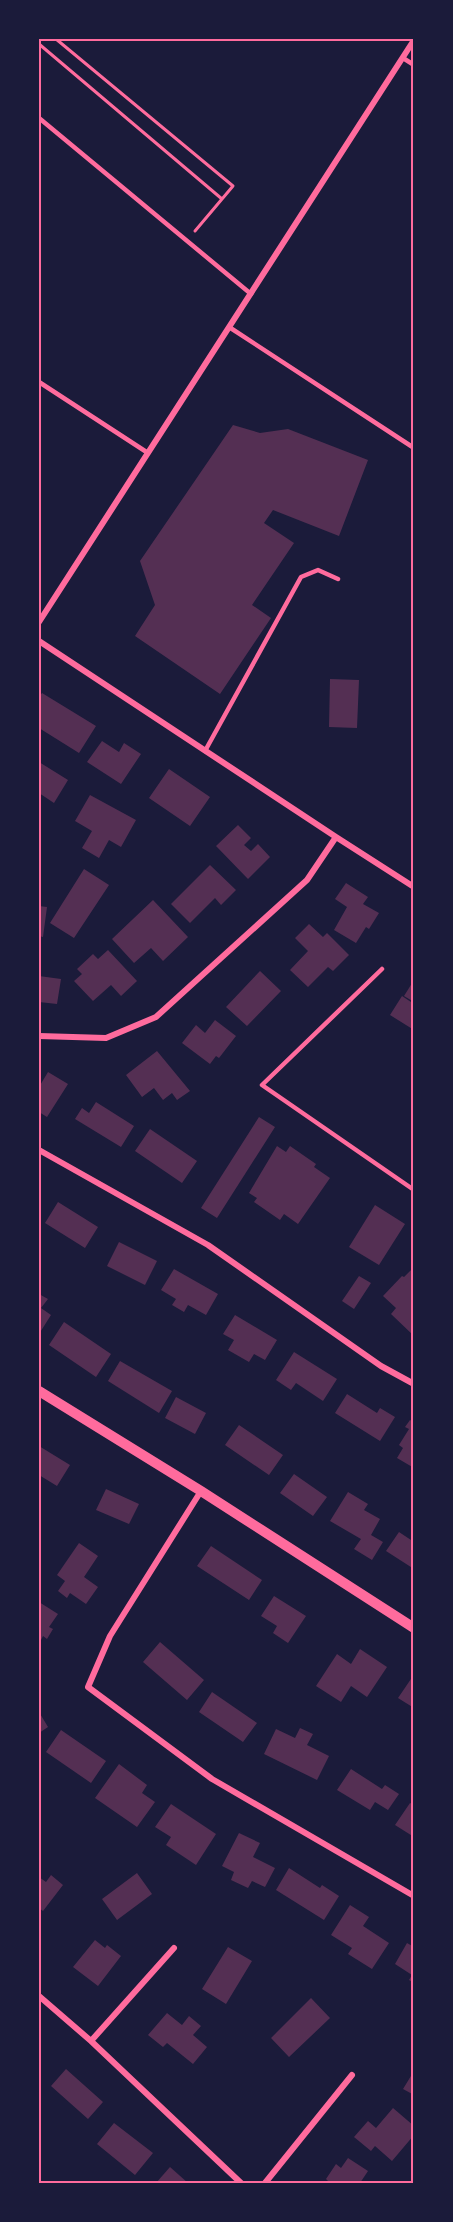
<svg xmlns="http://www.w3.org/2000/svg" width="453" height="2222" viewBox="0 0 453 2222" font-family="Jost,sans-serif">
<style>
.building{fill:#542f53}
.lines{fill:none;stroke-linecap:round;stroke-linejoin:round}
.path{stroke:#ff6b9d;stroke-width:3}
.service{stroke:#ff6b9d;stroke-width:4.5}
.minor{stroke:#ff6b9d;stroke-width:6}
.tertiary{stroke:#ff6b9d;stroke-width:10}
.neatline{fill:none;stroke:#ff6b9d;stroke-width:2}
</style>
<rect width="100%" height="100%" fill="#1b1b3a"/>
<path class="building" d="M233,425L260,433L288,429L368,460L339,536L273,510L264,523L294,543L252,605L271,618L220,694L135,636L155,605L140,561Z
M330,679L359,680L357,728L329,727Z
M42,693L96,726L79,753L39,728V697Z
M102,741L119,752L124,743L141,754L121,784L87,762Z
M39,762L68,780L54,803L39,793Z
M169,769L210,797L190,826L149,798Z
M90,795L136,820L121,847L109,840L99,858L82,848L92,831L75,821Z
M238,825L251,838L244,845L251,851L258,844L270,857L248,879L216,846Z
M210,865L236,890L221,905L215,898L190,923L171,904Z
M84,869L109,885L74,938L50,923Z
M346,883L368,897L363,904L379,913L369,929L366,927L356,943L334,930L347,907L335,899Z
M153,900L188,937L163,961L151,948L134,963L112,939Z
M39,906L47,907L43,937L39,936Z
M309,924L323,937L327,933L349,955L333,971L328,967L308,987L290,970L308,951L295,938Z
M108,950L137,981L121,996L111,985L93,1001L74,981L82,974L77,969L93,954L98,959Z
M260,971L281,991L247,1026L226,1007Z
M39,976L61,979L57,1004L39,1002Z
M414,980V1002L404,996Z
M402,996L414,1004V1030L390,1015Z
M215,1020L236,1036L219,1058L216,1056L210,1064L182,1043L196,1025L205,1033Z
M157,1051L190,1091L177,1100L172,1093L163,1100L154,1088L142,1097L126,1075Z
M48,1072L68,1084L47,1117L39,1112V1087Z
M96,1102L134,1126L121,1147L75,1119L82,1108L89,1113Z
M259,1117L275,1127L217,1218L201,1208Z
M150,1129L197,1161L182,1183L135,1151Z
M277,1146L286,1152L290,1146L316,1164L314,1167L330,1178L298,1224L284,1214L280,1220L254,1202L257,1198L249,1193Z
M58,1202L98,1227L85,1248L45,1223Z
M375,1205L405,1224L379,1265L349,1247Z
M119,1242L157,1261L145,1285L107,1266Z
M414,1267V1336L391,1314L396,1308L383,1296L402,1276L404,1277Z
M174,1269L218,1294L206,1315L188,1305L184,1312L172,1305L176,1299L161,1290Z
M359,1276L371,1283L354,1309L342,1301Z
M39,1294L48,1299L41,1308L51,1315L39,1334Z
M235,1315L277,1340L265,1360L254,1354L249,1362L228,1350L234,1340L223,1334Z
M64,1322L111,1354L96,1377L49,1345Z
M294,1352L337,1379L323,1401L296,1383L291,1390L276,1380Z
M120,1361L172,1391L159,1413L108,1381Z
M347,1394L377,1413L380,1408L395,1417L380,1441L335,1413Z
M176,1397L206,1413L195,1434L165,1418Z
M410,1420L414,1422V1468L397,1458L403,1448L399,1445L409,1429L405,1427Z
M239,1425L283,1455L269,1475L225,1445Z
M39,1446L70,1465L57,1486L39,1475Z
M294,1474L327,1497L313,1516L280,1493Z
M106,1489L139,1504L129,1524L96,1510Z
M348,1492L368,1504L364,1510L380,1519L371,1535L383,1542L372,1560L354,1549L361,1539L330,1521Z
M399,1532L414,1542V1569L386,1551Z
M79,1543L98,1556L84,1577L98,1587L86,1604L70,1593L67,1598L58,1591L65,1581L57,1575Z
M211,1546L262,1580L249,1600L197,1566Z
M274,1596L306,1616L288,1643L273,1633L277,1626L261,1616Z
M39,1602L58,1614L49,1627L53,1629L47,1639L43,1636L39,1644Z
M160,1642L204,1680L187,1700L143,1662Z
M360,1649L387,1667L367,1697L351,1686L341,1702L316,1686L337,1654L351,1664Z
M413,1676L414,1677V1708L398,1698Z
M212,1692L257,1723L243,1742L199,1712Z
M39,1712L48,1727L39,1733Z
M300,1728L313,1734L307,1745L329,1756L317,1780L264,1754L276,1729L295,1738Z
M61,1730L106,1761L91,1783L46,1752Z
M119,1764L147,1785L142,1793L155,1802L137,1827L95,1798Z
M351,1769L382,1789L385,1785L399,1794L388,1810L375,1802L370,1810L337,1790Z
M410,1803L414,1805V1837L395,1825Z
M171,1804L216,1834L196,1865L166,1845L171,1837L155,1827Z
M239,1833L260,1843L253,1857L275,1868L265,1887L252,1881L248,1888L231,1880L234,1872L222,1866Z
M289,1868L320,1888L322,1885L339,1896L324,1920L276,1890Z
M137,1873L152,1894L117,1920L102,1899Z
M51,1875L63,1885L43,1911L39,1908V1877L46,1882Z
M350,1905L369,1917L363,1926L389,1943L372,1969L348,1954L352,1948L331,1935Z
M95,1940L105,1948L107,1945L121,1956L98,1986L73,1967Z
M407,1943L414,1947V1983L409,1980L412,1975L395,1964Z
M228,1947L252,1961L226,2004L202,1989Z
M311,1998L330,2018L289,2057L271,2038Z
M167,2013L182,2025L189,2016L201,2026L193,2035L207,2047L193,2064L167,2043L163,2047L148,2035Z
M66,2069L103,2102L88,2119L51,2086Z
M414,2071V2095L403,2089Z
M393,2108L414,2126V2135L392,2161L375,2146L371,2151L354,2137L368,2121L376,2128Z
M114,2123L153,2153L135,2175L97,2144Z
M348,2158L368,2171L360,2183H330L326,2179L336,2164L341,2168Z
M170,2167L188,2183H156Z"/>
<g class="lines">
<path class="path" d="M56,39L233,186L195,231
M39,44L222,199"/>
<path class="service" d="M403,58L414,65
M39,118L251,294
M229,327L414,448
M39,382L148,453
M205,751L301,577L318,570L338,579
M382,969L262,1085L414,1190"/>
<path class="minor" d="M39,622L414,40
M39,641L336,837L414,887
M39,1036L106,1038L156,1017L307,880L336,837
M39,1150L208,1245L381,1366L414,1384
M201,1491L110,1636L88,1687L212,1779L414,1896
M39,1996L91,2041L241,2183
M91,2041L174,1948
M265,2183L352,2075"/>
<path class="tertiary" d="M39,1391L201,1491L414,1628"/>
</g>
<rect width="453" height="2222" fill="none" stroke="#1b1b3a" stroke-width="81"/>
<rect x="40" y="40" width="372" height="2142" class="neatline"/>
</svg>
